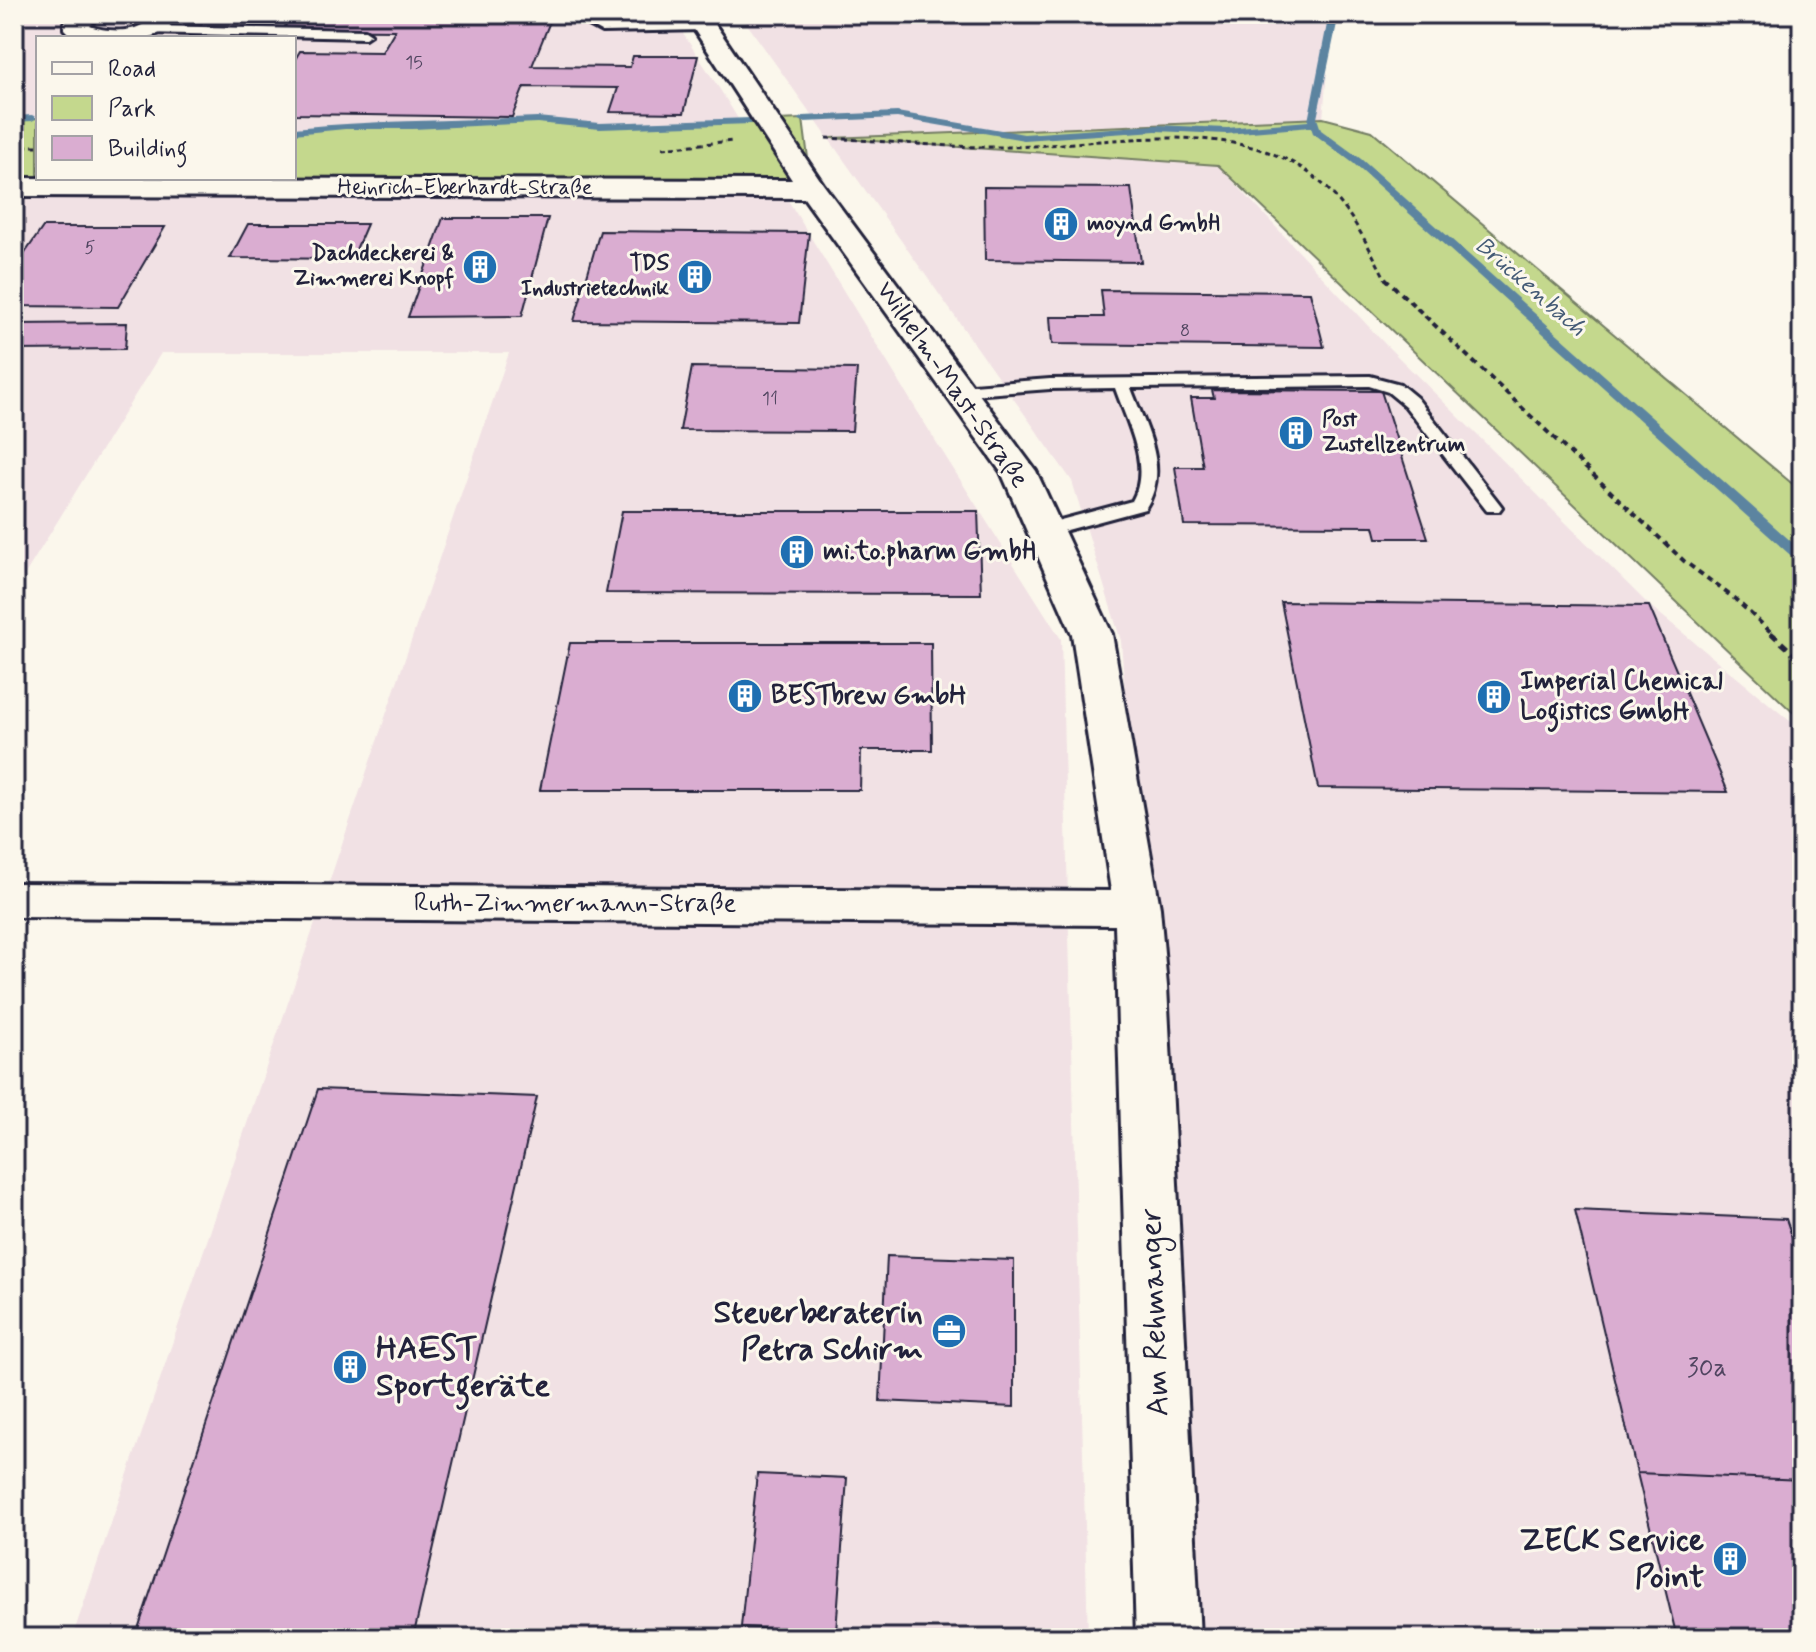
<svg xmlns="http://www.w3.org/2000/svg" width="1816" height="1652" viewBox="0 0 1816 1652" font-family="Mynerve,sans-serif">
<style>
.built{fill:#f1e1e4;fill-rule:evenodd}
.green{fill:#c4d88d;stroke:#737d64;stroke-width:2}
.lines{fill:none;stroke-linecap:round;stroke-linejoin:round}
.stream{fill:#5c84a0;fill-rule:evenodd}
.building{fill:#daadd1;stroke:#22223b;stroke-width:2}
.lane-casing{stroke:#22223b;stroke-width:6}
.street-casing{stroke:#22223b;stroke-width:6}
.path-far2{stroke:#22223b;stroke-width:3;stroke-dasharray:5 4;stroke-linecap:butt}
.path-far1{stroke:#22223b;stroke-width:4;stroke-dasharray:6 5;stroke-linecap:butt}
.path{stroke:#22223b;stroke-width:5;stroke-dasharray:8 6;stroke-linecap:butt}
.lane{fill:#fbf7ec;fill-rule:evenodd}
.street{fill:#fbf7ec;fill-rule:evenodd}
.labels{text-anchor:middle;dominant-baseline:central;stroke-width:6;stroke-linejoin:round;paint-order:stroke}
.far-number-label{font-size:18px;fill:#504560}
.far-street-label{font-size:22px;fill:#22223b;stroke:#fbf7ec}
.far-poi-label{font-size:22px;font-weight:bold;fill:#22223b;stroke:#fbf7ec;text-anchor:start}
.far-water-label{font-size:24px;font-style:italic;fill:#445b76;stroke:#fbf7ec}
.street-label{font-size:26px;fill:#22223b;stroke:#fbf7ec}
.poi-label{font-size:26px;font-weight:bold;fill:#22223b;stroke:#fbf7ec;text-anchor:start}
.near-number-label{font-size:26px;fill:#504560}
.near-street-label{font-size:32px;fill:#22223b;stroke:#fbf7ec}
.near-poi-label{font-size:32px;font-weight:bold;fill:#22223b;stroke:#fbf7ec;text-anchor:end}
</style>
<rect width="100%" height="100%" fill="#fbf7ec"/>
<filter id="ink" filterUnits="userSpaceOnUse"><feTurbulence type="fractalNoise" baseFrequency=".0125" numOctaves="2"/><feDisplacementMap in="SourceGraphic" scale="16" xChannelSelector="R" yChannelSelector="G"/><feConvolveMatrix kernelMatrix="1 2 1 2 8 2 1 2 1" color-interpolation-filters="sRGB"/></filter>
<g filter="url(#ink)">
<path class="built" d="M14,14H670L721,91L935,440L1061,639L1088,1638H72L509,353H161L14,592ZM38,38H294V178H38Z
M740,14H1332L1323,118L841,139L1218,165L1385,344L1649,605L1802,731V1638H1203L1160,1147L1121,641L1072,481Z"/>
<path class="green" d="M38,118V178H294V131L345,126H414L537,120L600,126L803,119L812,189L14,187V119Z
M1323,118L1372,131L1802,492V721L1218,165L831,138Z"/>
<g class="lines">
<path class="stream" d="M1329,14H1339L1317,118L1321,130L1361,159L1802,551V562L1797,561L1353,163L1313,133L1311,127L1227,134L1156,131L1024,140L897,118L803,122L798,119L803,116L897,112L1024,134L1156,125L1227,128L1308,121Z
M14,116L32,115L37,118L32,121L14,122Z
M537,117L600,123L751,118L756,121L751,124L600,129L537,123L413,129H345L294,134V128C375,120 456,121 537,117Z"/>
</g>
<path class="building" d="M293,14H553L532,66L630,67L633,56H698L684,113L610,112L618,88L524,87L512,117L294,114V61L300,51L382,52L395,30L283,29Z
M984,187L1131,188L1141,262L985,260Z
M443,218H548L522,316L408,317Z
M248,224H367L352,259L230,258Z
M43,227H165L118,307L14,306V269Z
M600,231L809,233L799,323L574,321Z
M1101,290L1310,292L1324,347L1052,344L1050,317H1104Z
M127,323L125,349L14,350V324Z
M692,367L857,369L852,431L680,430Z
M1212,390L1381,391L1428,538H1377L1374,526L1184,525L1175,467H1203L1191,398H1214Z
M622,511H978L981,594L606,593Z
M1281,602L1649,606L1728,792L1318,788Z
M570,643H931L932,750H861L860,790H540Z
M318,1089L537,1097L413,1638H135Z
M1575,1210L1786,1219L1802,1266V1480L1637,1473Z
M887,1256L1014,1260V1407L880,1401Z
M1637,1473L1802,1480V1638H1677Z
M757,1474L847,1478L836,1632L741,1627Z"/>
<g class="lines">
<g class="lane-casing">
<path id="lane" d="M586,14H598L599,20L605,24L704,22L710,26L704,30L602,32L589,25Z
M150,26L365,30L371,34L365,38L146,33V27Z
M1370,376L1400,384L1417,398L1499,503L1502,507L1499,511H1487L1405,406L1388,392L1369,386L1131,388C1146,428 1171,470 1145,509L1045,536L1036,530L1038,526L1132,501C1152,467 1127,423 1115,388L1050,389L960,396L952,391L960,386L1050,379Z"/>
</g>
<g class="street-casing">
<path id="street" d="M73,14H100L90,26C107,32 143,35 152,14H176C166,50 104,38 73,38L64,29V23Z
M684,14H708L823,184L1036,471L1112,634L1160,908L1167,986L1200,1638H1136L1115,925L14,917V883L1111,891L1072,634L1001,472L804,198L14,196V178L792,180Z"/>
</g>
<path class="path-far2" d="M826,138C887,141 948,148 1009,147C1103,145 1241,114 1318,180C1350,207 1367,244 1386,280
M14,146H38
M663,148L732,141"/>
<path class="path-far1" d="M1385,278L1684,561L1735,599L1774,635"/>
<path class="path" d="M1771,633L1802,661"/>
<use href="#lane" class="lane"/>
<use href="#street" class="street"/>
</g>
</g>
<defs>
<g id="building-disc" transform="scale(1.8)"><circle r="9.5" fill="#1f6fb2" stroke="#fbf7ec"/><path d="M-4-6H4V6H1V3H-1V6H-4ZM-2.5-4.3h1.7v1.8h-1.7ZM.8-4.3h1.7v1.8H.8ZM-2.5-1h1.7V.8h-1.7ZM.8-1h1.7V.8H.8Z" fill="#fff"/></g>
<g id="office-disc" transform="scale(1.8)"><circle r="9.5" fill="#1f6fb2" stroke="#fbf7ec"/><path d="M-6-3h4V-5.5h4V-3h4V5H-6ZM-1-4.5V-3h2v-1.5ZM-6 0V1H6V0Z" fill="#fff"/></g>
</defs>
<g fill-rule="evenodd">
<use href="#building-disc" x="1061" y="224"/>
<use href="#building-disc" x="480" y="267"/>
<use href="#building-disc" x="695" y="277"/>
<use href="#building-disc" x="1296" y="433"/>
<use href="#building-disc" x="797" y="552"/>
<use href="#building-disc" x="745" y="696"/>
<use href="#building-disc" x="1494" y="697"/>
<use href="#office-disc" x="949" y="1331"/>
<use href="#building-disc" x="350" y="1367"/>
<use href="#building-disc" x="1730" y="1559"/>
</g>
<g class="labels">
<g class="far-number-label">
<text x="414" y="63">15</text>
<text x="90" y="248">5</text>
<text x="1185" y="331">8</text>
<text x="770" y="399">11</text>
</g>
<g class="far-street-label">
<text x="465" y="188">Heinrich-Eberhardt-Straße</text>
</g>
<g class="far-poi-label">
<text x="1087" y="224">moynd GmbH</text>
<text x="454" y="254" text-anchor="end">Dachdeckerei &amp;<tspan x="454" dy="25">Zimmerei Knopf</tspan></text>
<text x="669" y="264" text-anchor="end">TDS<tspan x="669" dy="25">Industrietechnik</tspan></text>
<text x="1322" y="420">Post<tspan x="1322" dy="25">Zustellzentrum</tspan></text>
</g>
<g class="far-water-label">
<text transform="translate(1530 287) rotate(41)">Brückenbach</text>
</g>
<g class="street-label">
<text transform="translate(952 385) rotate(55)">Wilhelm-Mast-Straße</text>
<text x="575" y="904">Ruth-Zimmermann-Straße</text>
</g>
<g class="poi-label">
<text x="823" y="552">mi.to.pharm GmbH</text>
<text x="1520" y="682">Imperial Chemical<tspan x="1520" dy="30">Logistics GmbH</tspan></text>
<text x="771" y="696">BESTbrew GmbH</text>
</g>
<g class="near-number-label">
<text x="1707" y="1369">30a</text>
</g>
<g class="near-street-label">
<text transform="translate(1155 1312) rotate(-92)">Am Rehmanger</text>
</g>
<g class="near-poi-label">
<text x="923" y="1313">Steuerberaterin<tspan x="923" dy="37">Petra Schirm</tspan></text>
<text x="376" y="1349" text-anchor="start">HAEST<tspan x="376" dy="37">Sportgeräte</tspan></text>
<text x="1704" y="1541">ZECK Service<tspan x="1704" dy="37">Point</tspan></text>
</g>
</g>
<rect width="1816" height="1652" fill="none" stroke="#fbf7ec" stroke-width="48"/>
<rect x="24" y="24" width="1768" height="1604" fill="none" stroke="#22223b" stroke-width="3" filter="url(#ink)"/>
<rect x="36" y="36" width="260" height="144" fill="#fbf7ec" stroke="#a4a2a5" stroke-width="2"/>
<rect x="52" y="62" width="40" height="12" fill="#fbf7ec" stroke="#a4a2a5" stroke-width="2"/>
<text x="108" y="76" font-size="24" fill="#22223b">Road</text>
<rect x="52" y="96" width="40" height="24" fill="#c4d88d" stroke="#a4a2a5" stroke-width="2"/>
<text x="108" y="116" font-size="24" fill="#22223b">Park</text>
<rect x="52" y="136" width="40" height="24" fill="#daadd1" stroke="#a4a2a5" stroke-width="2"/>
<text x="108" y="156" font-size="24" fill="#22223b">Building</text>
</svg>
